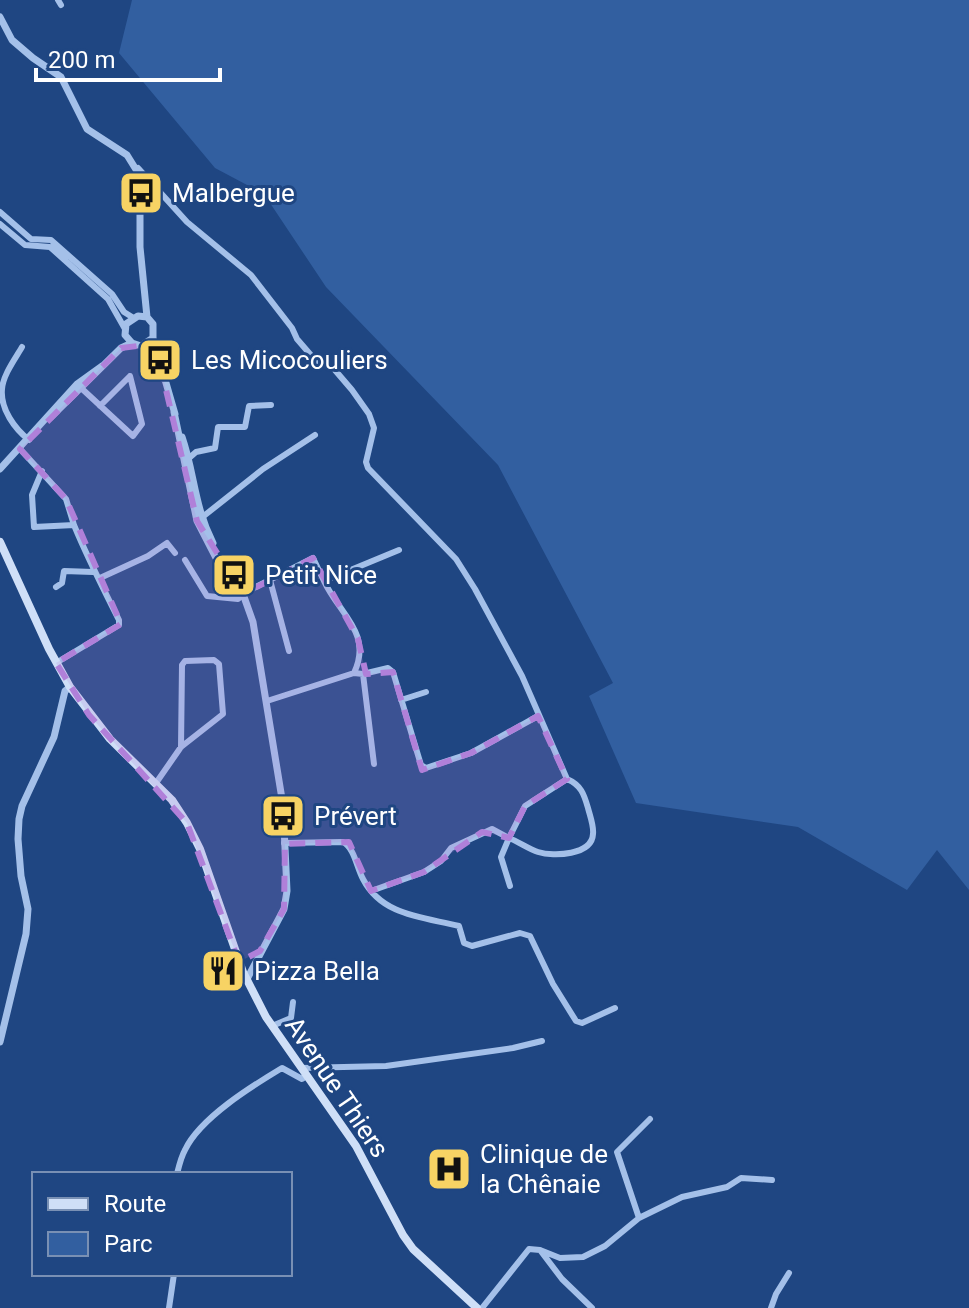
<svg xmlns="http://www.w3.org/2000/svg" width="969" height="1308" viewBox="0 0 969 1308" font-family="Roboto,sans-serif">
<style>
.green{fill:#325fa0}
.lines{fill:none;stroke-linecap:round;stroke-linejoin:round}
.minor{stroke:#a4c0e9;stroke-width:6}
.tertiary{stroke:#a4c0e9;stroke-width:7}
.secondary{stroke:#cfdff7;stroke-width:8}
.marked{fill:#b080d9;fill-opacity:0.2;stroke:#b080d9;stroke-width:6;stroke-dasharray:16 10;stroke-linejoin:round}
.labels{text-anchor:middle;dominant-baseline:central;stroke-width:6;stroke-linejoin:round;paint-order:stroke}
.poi-label{font-size:26px;fill:#fff;stroke:#1f4682;text-anchor:start}
.street-label{font-size:26px;fill:#fff;stroke:#1f4682}
</style>
<rect width="100%" height="100%" fill="#1f4682"/>
<path class="green" d="M132,0H969V890L937,850L907,890L798,827L636,803L589,696L613,683L498,465L326,287L264,194L215,168L119,53Z"/>
<g class="lines">
<path class="minor" d="M58,0L61,5
M138,168L187,222L251,275L292,328L297,339L316,361L334,369L352,390L369,414L374,428L366,462L368,468L456,559L475,589L522,676L567,779
M0,212L31,239L51,240L112,294L124,312L132,317
M0,224L25,245L50,247L108,299L125,329
M22,347C15,359 3,375 2,389C0,409 15,429 29,440
M80,387L133,436L142,424L130,376L100,406
M20,449L66,499L74,525L34,527L32,495L42,471
M188,459L196,452L215,448L218,427H245L249,406L271,405
M200,519L263,469L315,435
M185,560L207,596L238,599L246,592L313,558L324,581L399,550
M100,578L148,556L167,543L175,553
M270,580L289,651
M324,581C339,614 373,633 354,673
M56,587L62,583L64,571L93,572
M56,663L119,625V620C103,588 88,559 74,525
M363,674L374,764
M401,700L426,692
M267,701L354,673L363,674L388,668L393,672L421,765L426,768L471,753L538,716
M567,779C581,785 584,794 588,808C590,816 594,826 593,834C592,855 554,857 538,852C529,849 519,842 509,838L525,806Z
M156,783L181,747L223,714L219,664L214,660L185,661L182,665L181,747
M284,843L343,842C355,849 356,866 363,879C382,916 423,917 459,926L464,943L472,946L520,933L530,936L553,984L576,1021L582,1023L615,1008
M371,891L424,872L441,861L451,848L492,829L509,838L501,857L510,886
M272,1026L291,1018L293,1002
M301,1068L386,1066L513,1048L542,1041
M177,1174C179,1166 181,1157 185,1150C200,1118 252,1086 282,1068L302,1079L307,1076
M639,1218L617,1152L650,1119
M540,1250L560,1258L583,1257L605,1246L639,1218L682,1197L727,1187L741,1178L772,1180
M169,1308L174,1274
M482,1308L529,1249L540,1250L562,1279L592,1308
M771,1308L776,1294L789,1273"/>
<path class="tertiary" d="M0,17L12,40L33,58L61,77L87,129L127,155L140,176V247L147,317
M153,338L141,346L132,343L125,335L126,324L138,316L147,317L153,324V338L175,414
M174,412L197,521L216,558L243,594L253,622L283,805L287,891L284,909L247,979
M51,417L121,348L132,343
M182,437C195,475 194,506 213,543
M0,469L77,384L102,366
M0,1042L26,934L28,909L21,876L18,839L19,819L22,806L54,737L65,691L70,687"/>
<path class="secondary" d="M0,542L49,649L70,687L110,739L172,800L187,823L200,849L243,972L266,1017L356,1146L403,1235L413,1249L477,1308"/>
</g>
<path class="marked" d="M146,345L158,356L197,521L243,594L313,558L358,639L366,674L393,672L422,770L471,753L538,716L567,779L525,806L509,838L482,832L424,872L371,891L349,842L285,844L284,909L260,951L239,962L187,823L89,715L56,663L121,624L66,499L20,449L121,348Z"/>
<defs>
<g id="bus-square" transform="scale(2.3)"><rect x="-9" y="-9" width="18" height="18" rx="4" fill="#f7d364" stroke="#1f4682"/><path d="M-5-6H5V4H4V6H2V4H-2V6H-4V4H-5ZM-3.5-4V0h7V-4ZM-3.5 1.2v1.5H-2V1.2ZM2 1.2v1.5H3.5V1.2Z" fill="#111"/></g>
<g id="restaurant-square" transform="scale(2.3)"><rect x="-9" y="-9" width="18" height="18" rx="4" fill="#f7d364" stroke="#1f4682"/><path d="M-5-6h1v4h1v-4h1v4h1v-4h1v5L-1.5 .5V6h-2V.5L-5-1ZM5-6V6H3V1.5H1.5Q1.5-4 5-6Z" fill="#111"/></g>
<g id="hospital-square" transform="scale(2.3)"><rect x="-9" y="-9" width="18" height="18" rx="4" fill="#f7d364" stroke="#1f4682"/><path d="M-5-5h3v3.5h4V-5h3V5h-3V1.5h-4V5h-3Z" fill="#111"/></g>
</defs>
<g fill-rule="evenodd">
<use href="#bus-square" x="141" y="193"/>
<use href="#bus-square" x="160" y="360"/>
<use href="#bus-square" x="234" y="575"/>
<use href="#bus-square" x="283" y="816"/>
<use href="#restaurant-square" x="223" y="971"/>
<use href="#hospital-square" x="449" y="1169"/>
</g>
<g class="labels">
<g class="poi-label">
<text x="172" y="193">Malbergue</text>
<text x="191" y="360">Les Micocouliers</text>
<text x="265" y="575">Petit Nice</text>
<text x="314" y="816">Prévert</text>
<text x="254" y="971">Pizza Bella</text>
<text x="480" y="1154">Clinique de<tspan x="480" dy="30">la Chênaie</tspan></text>
</g>
<g class="street-label">
<text transform="translate(337 1087) rotate(56)">Avenue Thiers</text>
</g>
</g>
<rect x="32" y="1172" width="260" height="104" fill="#1f4682" stroke="#7990b4" stroke-width="2"/>
<rect x="48" y="1198" width="40" height="12" fill="#cfdff7" stroke="#7990b4" stroke-width="2"/>
<text x="104" y="1212" font-size="24" fill="#ffffff">Route</text>
<rect x="48" y="1232" width="40" height="24" fill="#325fa0" stroke="#7990b4" stroke-width="2"/>
<text x="104" y="1252" font-size="24" fill="#ffffff">Parc</text>
<path d="M36 68v12h184v-12" fill="none" stroke="#ffffff" stroke-width="4"/>
<text x="48" y="68" font-size="24" fill="#ffffff" stroke="#1f4682" stroke-width="6" paint-order="stroke">200 m</text>
</svg>
